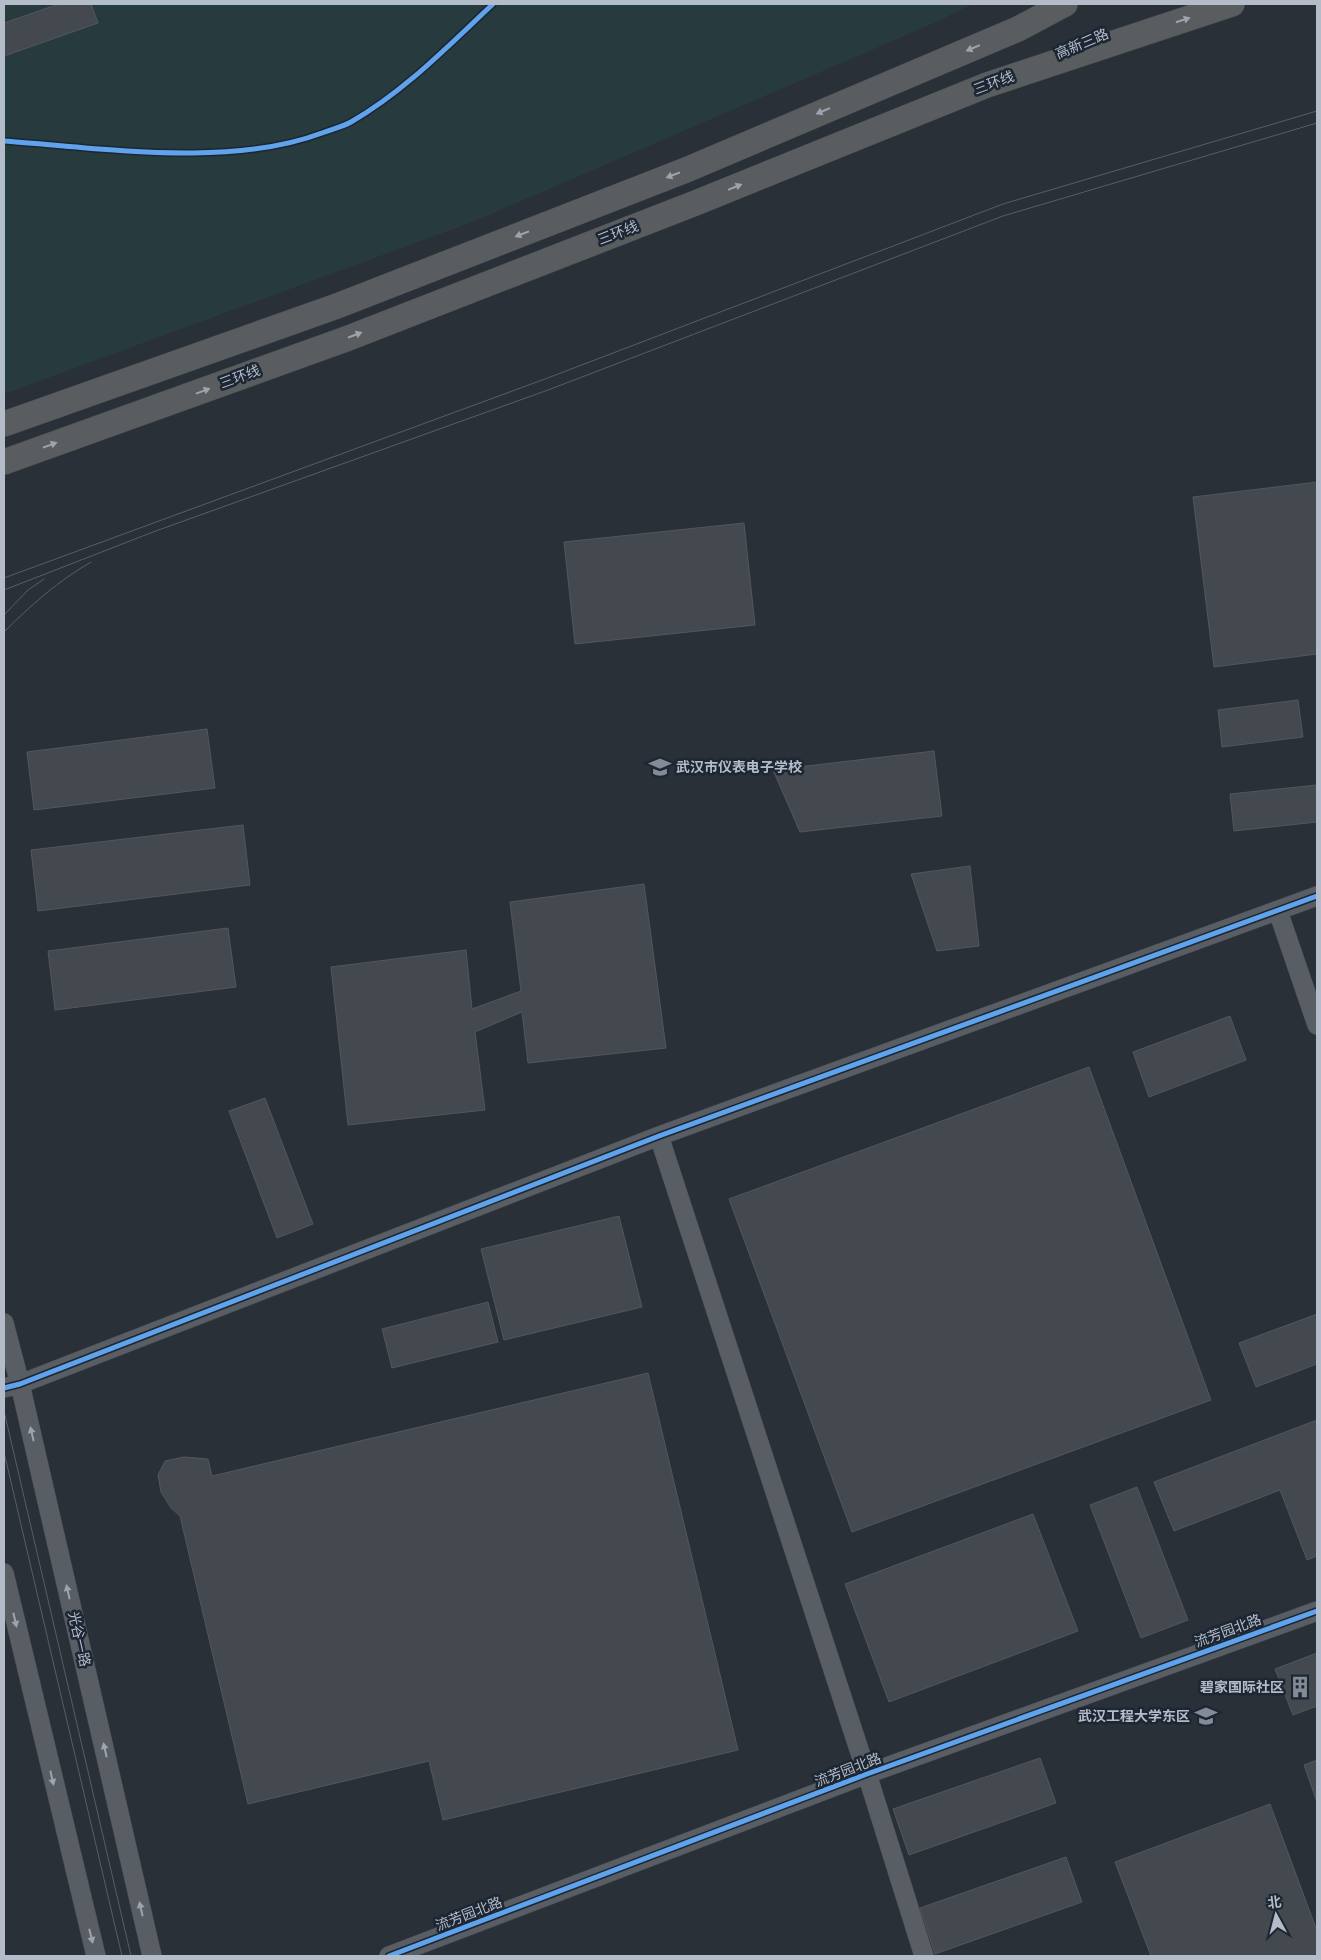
<svg xmlns="http://www.w3.org/2000/svg" width="1321" height="1960" viewBox="0 0 1321 1960" font-family="'Sofia Sans Condensed','Noto Sans SC',sans-serif">
<style>
.green{fill:#273a3e}
.building{fill:#444950;stroke:#52575f}
.lines{fill:none;stroke-linecap:round;stroke-linejoin:round}
.secondary-casing{stroke:#484c53;stroke-width:20}
.highway-casing{stroke:#474c53;stroke-width:26}
.secondary{stroke:#595d64;stroke-width:19}
.highway{stroke:#5a5d60;stroke-width:25}
.tram{stroke:#595d64;stroke-width:1}
.cycleway-casing{stroke:#1d2633;stroke-width:8}
.cycleway{stroke:#60a3ed;stroke-width:5}
.oneway{fill:#9ea4af}
.oneway2{fill:#9da4b0}
.labels{text-anchor:middle;dominant-baseline:central;stroke-width:5;stroke-linejoin:round;paint-order:stroke}
.street-label{font-size:14px;fill:#b4bcc9;stroke:#1d2633}
.poi-label{font-size:14px;font-weight:bold;fill:#b4bcc9;stroke:#1d2633;text-anchor:end}
</style>
<rect width="100%" height="100%" fill="#2a3038"/>
<path class="green" d="M4,4H973L932,24L470,223L4,394Z"/>
<path class="building" d="M59,4H91L98,23L4,56V23Z
M1317,482V654L1214,667L1193,497Z
M744,523L755,625L575,644L564,542Z
M1298,700L1303,737L1222,747L1218,710Z
M207,729L215,788L34,810L27,752Z
M934,751L942,816L800,832L773,770Z
M1317,785V822L1234,831L1230,794Z
M243,825L250,885L38,911L31,850Z
M970,866L979,946L937,951L911,874Z
M644,884L666,1048L528,1063L522,1012L475,1032L485,1110L348,1125L331,967L466,950L472,1009L521,991L510,902Z
M228,928L236,987L55,1010L48,951Z
M1230,1016L1246,1060L1149,1097L1133,1052Z
M1089,1067L1211,1400L852,1532L729,1199Z
M265,1098L313,1224L277,1238L229,1111Z
M619,1216L642,1307L504,1340L481,1249Z
M488,1302L498,1342L392,1368L382,1329Z
M1317,1314V1364L1256,1387L1239,1343Z
M648,1373L738,1750L443,1820L429,1761L248,1804L180,1516L171,1508L161,1492L158,1475L165,1461L184,1457L208,1459L212,1476Z
M1317,1420V1556L1307,1560L1280,1490L1174,1531L1154,1482Z
M1137,1487L1188,1620L1141,1638L1090,1505Z
M1033,1514L1078,1631L889,1702L845,1584Z
M1317,1653V1706L1293,1715L1275,1669Z
M1040,1758L1056,1803L909,1855L893,1809Z
M1317,1760V1802L1304,1765Z
M1270,1804L1317,1931V1956H1151L1115,1862Z
M1066,1857L1082,1902L935,1954L920,1908Z"/>
<g class="lines">
<g class="secondary-casing">
<path id="secondary" d="M1278,911L1317,1025
M659,1136L867,1774L924,1956
M4,1323L20,1384L152,1956
M4,1388L20,1384L659,1136L1317,896
M4,1573L96,1956
M389,1956L867,1774L1317,1611"/>
</g>
<g class="highway-casing">
<path id="highway" d="M4,424L337,306L686,170L1018,29L1065,4
M4,462L346,339L698,202L987,85L1232,4"/>
</g>
<use href="#secondary" class="secondary"/>
<use href="#highway" class="highway"/>
<path class="tram" d="M4,578L545,379L1003,204L1317,111
M4,590L153,532L548,390L1003,216L1317,123
M4,615L28,590L44,579
M4,632C31,605 58,581 91,562
M4,1411L131,1956
M4,1452L122,1956"/>
<g class="cycleway-casing">
<path id="cycleway" d="M4,141C102,148 229,168 322,133C332,129 342,127 351,122C405,91 448,46 493,4
M4,1388L20,1384L659,1136L1317,896
M389,1956L867,1774L1317,1611"/>
</g>
<use href="#cycleway" class="cycleway"/>
</g>
<defs><path id="oneway-solid" d="M-6-.8H1V-3.2L6.5 0L1 3.2V.8H-6Z" transform="scale(1.25)"/></defs>
<g class="oneway">
<use href="#oneway-solid" transform="translate(1183 20) rotate(-18)"/>
<use href="#oneway-solid" transform="translate(973 48) rotate(157)"/>
<use href="#oneway-solid" transform="translate(823 111) rotate(157)"/>
<use href="#oneway-solid" transform="translate(673 175) rotate(159)"/>
<use href="#oneway-solid" transform="translate(735 187) rotate(-22)"/>
<use href="#oneway-solid" transform="translate(522 234) rotate(159)"/>
<use href="#oneway-solid" transform="translate(355 335) rotate(-21)"/>
<use href="#oneway-solid" transform="translate(203 391) rotate(-20)"/>
<use href="#oneway-solid" transform="translate(50 445) rotate(-20)"/>
</g>
<g class="oneway2">
<use href="#oneway-solid" transform="translate(32 1434) rotate(-103)"/>
<use href="#oneway-solid" transform="translate(68 1592) rotate(-103)"/>
<use href="#oneway-solid" transform="translate(15 1620) rotate(77)"/>
<use href="#oneway-solid" transform="translate(105 1750) rotate(-103)"/>
<use href="#oneway-solid" transform="translate(52 1778) rotate(77)"/>
<use href="#oneway-solid" transform="translate(141 1909) rotate(-103)"/>
<use href="#oneway-solid" transform="translate(91 1936) rotate(76)"/>
</g>
<defs>
<g id="university-bare" transform="scale(1.725)"><path d="M0-5L7-2L0 1L-7-2ZM-4 1L0 2.5L4 1V4Q0 6-4 4Z" fill="#848b96" stroke="#1d2633" stroke-width="2.5" paint-order="stroke"/></g>
<g id="building-bare" transform="scale(1.725)"><path d="M-4-6H4V6H1V3H-1V6H-4ZM-2.5-4.3h1.7v1.8h-1.7ZM.8-4.3h1.7v1.8H.8ZM-2.5-1h1.7V.8h-1.7ZM.8-1h1.7V.8H.8Z" fill="#848b96" stroke="#1d2633" stroke-width="2.5" paint-order="stroke"/></g>
</defs>
<g fill-rule="evenodd">
<use href="#university-bare" x="660" y="767"/>
<use href="#building-bare" x="1300" y="1687"/>
<use href="#university-bare" x="1206" y="1716"/>
</g>
<g class="labels">
<g class="street-label">
<text transform="translate(1082 44) rotate(-23)">高新三路</text>
<text transform="translate(994 83) rotate(-20)">三环线</text>
<text transform="translate(618 233) rotate(-21)">三环线</text>
<text transform="translate(240 377) rotate(-20)">三环线</text>
<text transform="translate(1228 1631) rotate(-20)">流芳园北路</text>
<text transform="translate(79 1639) rotate(77)">光谷一路</text>
<text transform="translate(848 1770) rotate(-21)">流芳园北路</text>
<text transform="translate(469 1914) rotate(-21)">流芳园北路</text>
</g>
<g class="poi-label">
<text x="676" y="767" text-anchor="start">武汉市仪表电子学校</text>
<text x="1284" y="1687">碧家国际社区</text>
<text x="1190" y="1716">武汉工程大学东区</text>
</g>
</g>
<rect width="1321" height="1960" fill="none" stroke="#b4bcc9" stroke-width="10"/>
<g transform="translate(1276 1915) rotate(353)" stroke="#1d2633" stroke-width="4" paint-order="stroke">
<path d="M0-4L9 19L0 12L-9 19Z" fill="#b4bcc9"/>
<text y="-8" font-size="14" font-weight="bold" text-anchor="middle" fill="#b4bcc9">北</text>
</g>
</svg>
